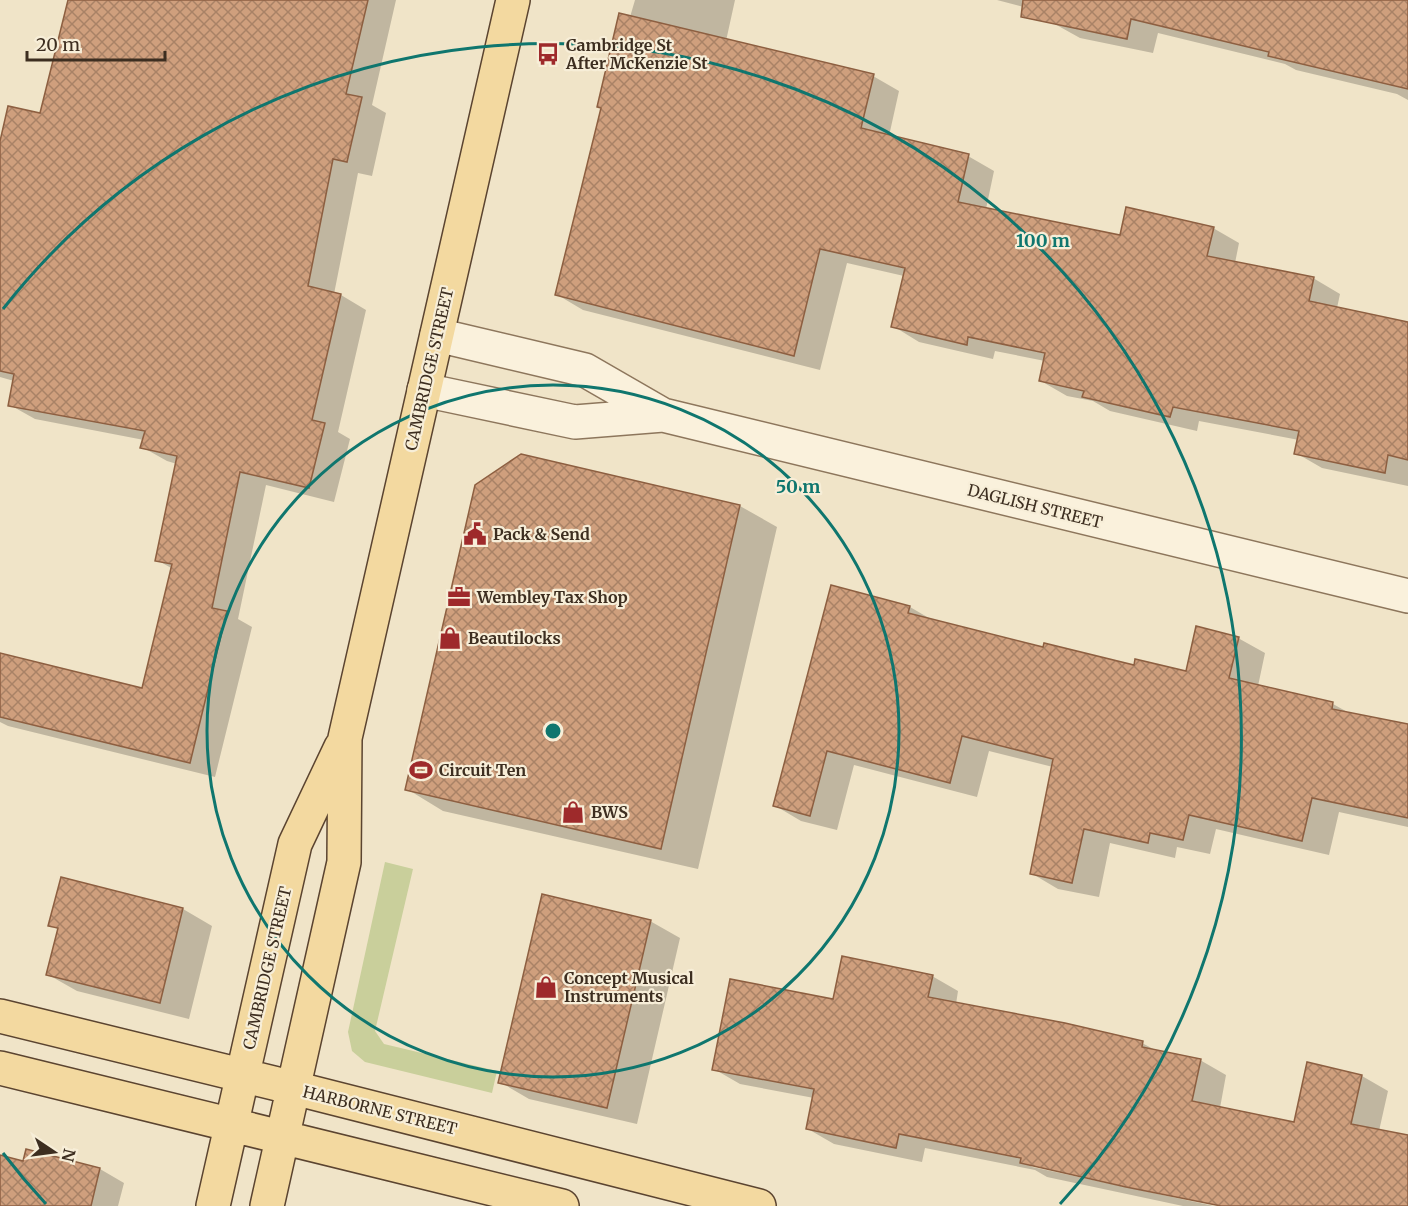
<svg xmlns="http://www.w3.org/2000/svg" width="1408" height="1206" viewBox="0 0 1408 1206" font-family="Merriweather,serif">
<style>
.grass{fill:#c9cf9b}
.shadow{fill:#0003}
.building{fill:url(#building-cross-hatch);stroke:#8d5f41;stroke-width:1.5}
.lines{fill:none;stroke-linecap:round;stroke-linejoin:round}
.minor-casing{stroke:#8d765c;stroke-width:36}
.major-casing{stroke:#5b4430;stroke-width:36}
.minor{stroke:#faf1dc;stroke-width:33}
.major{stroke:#f3d9a0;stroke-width:33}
.ring{fill:none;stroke:#0f766e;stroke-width:3}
.labels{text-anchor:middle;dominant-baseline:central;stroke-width:4.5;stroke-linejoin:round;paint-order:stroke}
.poi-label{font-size:16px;font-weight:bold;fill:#3d2e20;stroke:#f7eed8;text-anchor:start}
.street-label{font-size:16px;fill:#3d2e20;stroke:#f7eed8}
.centre{fill:#0f766e;stroke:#f7eed8;stroke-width:3}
.ring-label{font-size:18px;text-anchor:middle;font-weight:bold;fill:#0f766e;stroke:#f7eed8;stroke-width:4.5;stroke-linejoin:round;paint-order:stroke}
</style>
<defs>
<pattern id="building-cross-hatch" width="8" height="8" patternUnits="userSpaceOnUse" patternTransform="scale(1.5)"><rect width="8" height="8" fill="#cf9f7d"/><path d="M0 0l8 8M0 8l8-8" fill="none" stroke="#a98266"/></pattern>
</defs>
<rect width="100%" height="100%" fill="#f0e4c8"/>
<path class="grass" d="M385,862L413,869L375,1031L384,1044L497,1071L492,1093L365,1062L352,1051L348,1032Z"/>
<path class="shadow" d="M88,0H396L372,105L386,113L372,176L358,173L334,294L341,295L366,310L338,432L350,439L334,502L266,485L238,619L252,627L215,777L8,726L0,722V655L143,690L173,569L157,560L177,464L167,461L142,447L144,440L35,419L10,405L14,381L0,377V146L41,115Z
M635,0H735L726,41L873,76L899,91L889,136L968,156L994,171L986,209L1121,237L1213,228L1239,243L1235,263L1313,278L1340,294L1337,308L1408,323V486L1322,468L1296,453L1299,440L1199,421L1197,431L1110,411L1093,401L1067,396L1041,381L1045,361L995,351L993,359L919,342L893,326L904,276L847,263L820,370L583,310L556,294L603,109L598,107L630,17Z
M997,0H1408V100L1397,94L1296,70L1285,64L1158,33L1153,53L1080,38L1053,23L1055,15Z
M521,456L740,506L777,527L698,869L443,811L407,789Z
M910,607L934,621L1044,649L1135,667L1187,673L1238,638L1265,653L1258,686L1333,704L1351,714L1408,725V827L1339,812L1329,855L1216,829L1210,854L1177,847L1175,858L1110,843L1099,897L1058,889L1031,873L1053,767L989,751L977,797L854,765L837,830L801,821L774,805Z
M183,909L212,926L189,1019L77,991L47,974L59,930L50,925Z
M650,921L680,938L637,1124L529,1099L500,1082Z
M932,976L958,991L956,1004L1142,1043L1159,1052L1200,1060L1226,1075L1220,1108L1295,1124L1362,1076L1388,1091L1379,1131L1408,1137V1206H1229L1028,1163L1032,1167L1214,1206H1183L1047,1177L1035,1170L925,1148L922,1162L834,1144L808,1129L814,1098L740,1084L714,1069L834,1001Z
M0,1157L24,1162L100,1169L124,1183L118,1206H0Z"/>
<path class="building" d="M68,0H368L346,94L362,97L347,162L333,159L308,286L341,294L312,420L325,423L309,488L240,472L212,608L227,611L190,763L0,717V653L142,688L172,564L155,561L177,456L140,448L145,431L8,406L14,374L0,371V141L8,106L40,113Z
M1023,0H1408V89L1268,56L1269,52L1131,19L1127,39L1021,17Z
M619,13L874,74L861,128L969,154L958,202L1120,235L1126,207L1214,227L1207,256L1314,277L1309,301L1408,322V460L1388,455L1385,473L1294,454L1299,431L1173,407L1170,417L1082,397L1084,391L1039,381L1045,353L968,337L967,345L891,327L905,268L820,249L794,356L555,295L601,108L597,107Z
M521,454L740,505L661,849L405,790L475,485Z
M831,585L910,606L908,613L1043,647L1044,643L1134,665L1135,659L1186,671L1196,626L1239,637L1229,678L1333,702L1332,709L1408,724V818L1312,798L1302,841L1189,815L1183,840L1150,833L1148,843L1084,829L1072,883L1030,874L1053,759L962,736L950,783L827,751L810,816L773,806Z
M61,877L183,908L160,1003L46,975L58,928L48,926Z
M542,894L651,920L607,1108L498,1083Z
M842,956L933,975L928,997L1065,1023L1143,1041L1142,1047L1201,1059L1192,1101L1294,1122L1307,1062L1362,1075L1351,1124L1408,1135V1206H1221L1126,1187L1020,1163L1021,1158L899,1134L896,1148L806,1129L814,1089L712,1070L730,979L833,999Z
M26,1149L100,1168L91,1206H0V1155L23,1161Z"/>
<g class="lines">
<g class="minor-casing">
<path id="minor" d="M437,335L585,370L663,415L1408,596
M424,390L575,422L663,415"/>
</g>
<g class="major-casing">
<path id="major" d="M0,1016L294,1088L759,1206
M0,1068L562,1206
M213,1206L295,844L341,747
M267,1206L344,862L345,738L513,0"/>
</g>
<use href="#minor" class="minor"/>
<use href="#major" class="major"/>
</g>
<g class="ring">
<circle cx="553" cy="731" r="346"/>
<path d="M46 1204A693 693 0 0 1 3 1153M3 309A693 693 0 1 1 1060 1204"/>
</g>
<defs>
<g id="bus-bare" transform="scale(1.8)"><path d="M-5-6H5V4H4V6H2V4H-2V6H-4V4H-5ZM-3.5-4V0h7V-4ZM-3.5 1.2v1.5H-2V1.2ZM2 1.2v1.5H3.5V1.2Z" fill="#9e2a2b" stroke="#f7eed8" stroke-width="2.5" paint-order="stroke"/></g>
<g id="civic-bare" transform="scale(1.8)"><path d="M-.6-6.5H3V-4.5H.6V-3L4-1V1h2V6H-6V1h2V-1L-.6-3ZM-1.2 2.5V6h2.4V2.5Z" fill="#9e2a2b" stroke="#f7eed8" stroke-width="2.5" paint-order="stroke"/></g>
<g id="office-bare" transform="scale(1.8)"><path d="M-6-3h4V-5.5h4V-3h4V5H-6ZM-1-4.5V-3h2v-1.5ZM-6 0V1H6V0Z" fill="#9e2a2b" stroke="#f7eed8" stroke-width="2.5" paint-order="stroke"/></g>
<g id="shop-bare" transform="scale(1.8)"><path d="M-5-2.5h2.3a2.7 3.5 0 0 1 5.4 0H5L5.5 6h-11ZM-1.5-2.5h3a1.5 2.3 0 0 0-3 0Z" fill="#9e2a2b" stroke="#f7eed8" stroke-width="2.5" paint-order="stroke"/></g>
<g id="stadium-bare" transform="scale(1.8)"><path d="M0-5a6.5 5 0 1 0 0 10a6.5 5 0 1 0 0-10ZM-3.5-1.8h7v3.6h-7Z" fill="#9e2a2b" stroke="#f7eed8" stroke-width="2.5" paint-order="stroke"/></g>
</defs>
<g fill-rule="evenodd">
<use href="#bus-bare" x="548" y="54"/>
<use href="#civic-bare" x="475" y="534"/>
<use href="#office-bare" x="459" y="597"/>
<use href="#shop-bare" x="450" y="638"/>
<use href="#stadium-bare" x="421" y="770"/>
<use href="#shop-bare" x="573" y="812"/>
<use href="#shop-bare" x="546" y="987"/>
</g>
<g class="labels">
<g class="poi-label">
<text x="566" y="45">Cambridge St<tspan x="566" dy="18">After McKenzie St</tspan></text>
<text x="493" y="534">Pack &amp; Send</text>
<text x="477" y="597">Wembley Tax Shop</text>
<text x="468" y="638">Beautilocks</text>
<text x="439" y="770">Circuit Ten</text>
<text x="591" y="812">BWS</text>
<text x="564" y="978">Concept Musical<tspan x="564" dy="18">Instruments</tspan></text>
</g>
<g class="street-label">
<text transform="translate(429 369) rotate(-77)">CAMBRIDGE STREET</text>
<text transform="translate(1035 506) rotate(14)">DAGLISH STREET</text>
<text transform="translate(267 968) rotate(-77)">CAMBRIDGE STREET</text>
<text transform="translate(380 1110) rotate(14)">HARBORNE STREET</text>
</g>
</g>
<circle cx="553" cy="731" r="9" class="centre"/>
<g class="ring-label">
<text x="1043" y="247">100 m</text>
<text x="798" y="493">50 m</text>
</g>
<g transform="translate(54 1152) rotate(103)" stroke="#f7eed8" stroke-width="4.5" paint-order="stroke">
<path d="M0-4.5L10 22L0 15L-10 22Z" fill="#3d2e20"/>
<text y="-9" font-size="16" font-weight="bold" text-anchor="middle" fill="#3d2e20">N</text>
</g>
<path d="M27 51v9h138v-9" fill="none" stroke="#3d2e20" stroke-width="3"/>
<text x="36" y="51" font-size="18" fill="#3d2e20" stroke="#f7eed8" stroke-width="4.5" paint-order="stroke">20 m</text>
</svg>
